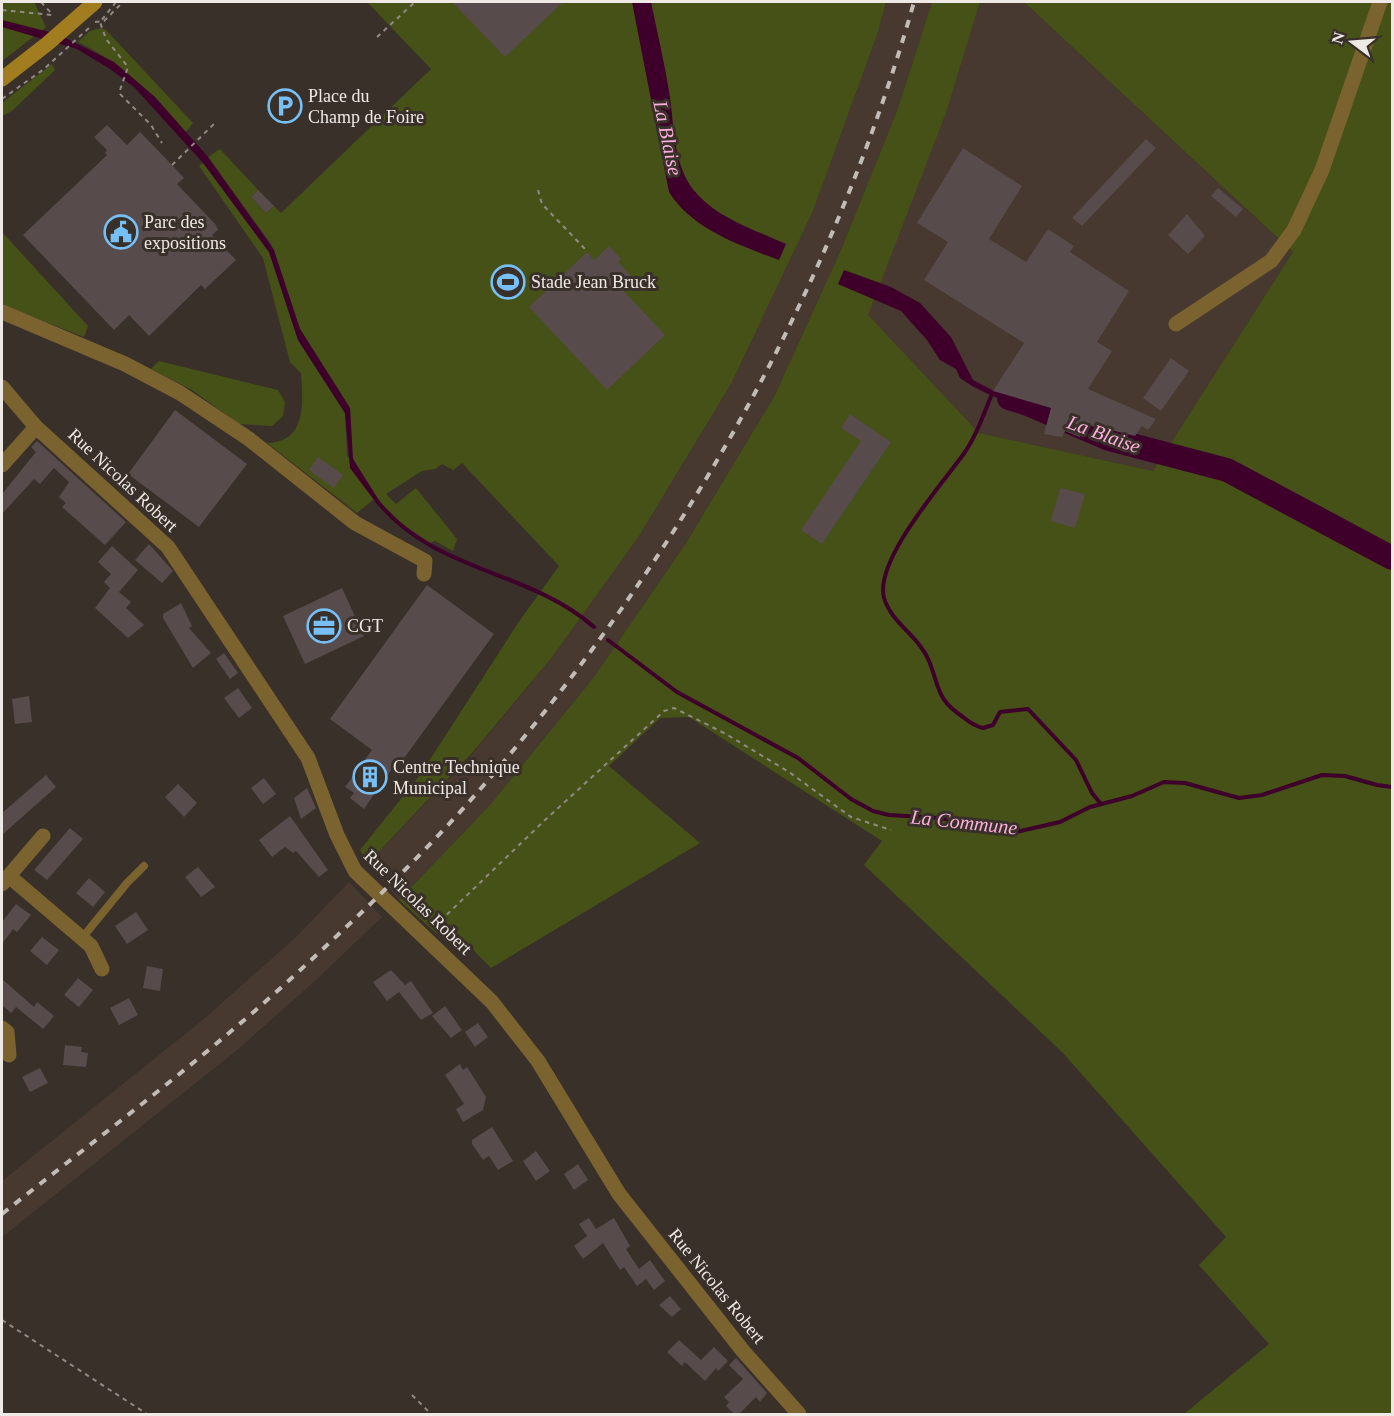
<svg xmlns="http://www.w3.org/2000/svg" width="1394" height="1416" viewBox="0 0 1394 1416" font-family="Georgia,serif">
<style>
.built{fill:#473930}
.green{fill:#465117}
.water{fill:#3e002b}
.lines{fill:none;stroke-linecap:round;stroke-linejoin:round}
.stream{stroke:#3e002b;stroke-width:4}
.river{stroke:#3e002b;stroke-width:24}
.building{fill:#574b4b}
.path{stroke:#918984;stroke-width:2;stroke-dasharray:4.5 4.5;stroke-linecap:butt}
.lane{stroke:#7a632f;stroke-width:8}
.street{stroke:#7a632f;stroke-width:15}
.secondary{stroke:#a27d1f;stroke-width:15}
.rail{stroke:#c2bbb6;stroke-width:4;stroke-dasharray:8 8;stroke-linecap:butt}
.labels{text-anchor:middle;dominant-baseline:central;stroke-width:6;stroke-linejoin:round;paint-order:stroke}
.poi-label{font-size:18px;fill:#efe9e5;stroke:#39302a;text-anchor:start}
.street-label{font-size:18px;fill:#efe9e5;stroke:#39302a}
.water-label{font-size:20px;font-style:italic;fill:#feaedd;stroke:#39302a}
</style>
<rect width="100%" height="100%" fill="#39302a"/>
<path class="built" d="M886,2H932L897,111L841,250L774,397L686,543L594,677L490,805L399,900L368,863L474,752L553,656L639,536L731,384L813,211L878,32Z
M980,2H1024L1293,252L1153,471L979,433L867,315L946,113Z
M349,882L382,917L317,979L236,1051L2,1237V1181L205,1018L296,937Z"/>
<path class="green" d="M2,2H34L46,27L2,61Z
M367,2H886L878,32L813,211L731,384L639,536L553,656L473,752L368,863L360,850L420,775L518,623L559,566L462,463L453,470L442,464L435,469L422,471L386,494L396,504L416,488L457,539L453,551L435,541L430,543L401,523L380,502L356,466L352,455L350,408L300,329L271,244L208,157L220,149L258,190L251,197L266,213L274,206L281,213L431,69Z
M932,2H980L946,113L880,284L870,282L838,284L874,299L868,315L979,433L1153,471L1293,252L1024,2H1392V1414H1184L1269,1344L1199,1265L1226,1237L1063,1053L864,865L882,841L689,717L660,718L609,766L700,843L491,968L448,924L437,934L399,900L490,805L594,677L686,543L774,397L841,250L897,111Z
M101,28L106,30L193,123L185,133C154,95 123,64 78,42L90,31Z
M52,64L55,70L12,111L2,116V103Z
M203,163L269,252L298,340L345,413L347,455L374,499L357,513L267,443C307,442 303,402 301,373L290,362L263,258L199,166Z
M2,232L88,326L84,337L2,305Z
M159,361L278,390L285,402L283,416L272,426L239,424L192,390L151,369Z"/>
<path class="water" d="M632,2H651C657,31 664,61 669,91C675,126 672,168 698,195C720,219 757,231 786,244L779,260C739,245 692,229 669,192Z
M2,20L57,34L114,62L155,97L208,157L274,250L300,329L350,408L353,459L380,502L377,504L350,468L345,413L298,340L269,252L204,164L134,87L110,69L77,49L2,27Z
M844,270L891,287L920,303L951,337L973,380L992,390L1043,406L1038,409L992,396L972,386L960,378L956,369L940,360L927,340L901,311L838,284Z"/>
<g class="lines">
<path class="stream" d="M992,394C984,413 977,435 965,452C944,482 874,560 884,598C892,624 919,636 929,661C940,688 936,699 963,717C969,722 975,726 983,728L993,725L1000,712L1028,709L1076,760L1092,793L1101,804
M377,501C435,573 528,569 594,627
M608,640L677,692L798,758L851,799L873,811L889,815L940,818L1016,832L1060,822L1090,807L1132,796L1164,782L1185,783L1239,798L1262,795L1322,775L1345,776L1377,785L1392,787"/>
<path class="river" d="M1009,398L1028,404L1109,439L1227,470L1392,558"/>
</g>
<path class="building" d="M452,2H563L505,57Z
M107,125L127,145L140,132L172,165L184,178L177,184L216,225L218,230L212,235L236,260L205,289L201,285L149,336L129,315L114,330L23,235L107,155L105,153L107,150L94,137Z
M1146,139L1156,148L1082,226L1072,218Z
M963,148L1022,186L989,239L1026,262L1048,229L1074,246L1070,252L1129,291L1097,342L1112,351L1088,389L1156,419L1148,430L1142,426L1135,436L1111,430L1109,433L1087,424L1080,437L1065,431L1062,437L1044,434L1051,408L993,391L1024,343L924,280L948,242L917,223Z
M1218,188L1243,209L1236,217L1211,196Z
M258,190L274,206L266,213L251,197Z
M1187,214L1205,236L1188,254L1168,235Z
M609,246L621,259L618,262L633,278L621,288L665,335L607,390L529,307L587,252L594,260Z
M1171,358L1189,371L1161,411L1143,398Z
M175,410L247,464L199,527L128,474Z
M850,414L891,442L822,544L801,530L861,441L841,428Z
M37,441L126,522L105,545L62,507L66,503L59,497L69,482L54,468L40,484L34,479L2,514V494L36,452L31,447Z
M318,457L343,475L334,488L309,470Z
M1060,488L1085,494L1075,528L1051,521Z
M149,544L173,571L162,583L135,560Z
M112,546L138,570L119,592L131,602L126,608L144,625L128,638L95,608L110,588L104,582L111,574L98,562Z
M427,585L494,634L397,768L394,766L364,809L350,798L354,793L345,787L372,750L330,719Z
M342,588L364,636L305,664L283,616Z
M181,603L192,626L189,628L211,653L193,668L163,618V614Z
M224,653L238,673L230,679L216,659Z
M238,688L252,708L239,718L224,698Z
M29,696L32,722L15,724L12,699Z
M46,775L56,787L2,835V813Z
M264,778L276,794L263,804L251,788Z
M178,784L197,803L184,817L165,797Z
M307,788L316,808L301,819L294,798Z
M290,816L328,870L319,877L296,851L293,853L285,847L272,857L259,840Z
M70,828L83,839L47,880L34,870Z
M198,867L215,887L201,897L185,877Z
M89,878L105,892L93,907L76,893Z
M16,904L31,915L17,932L13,929L2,944V922Z
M136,912L148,930L127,944L115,926Z
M42,937L59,950L47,965L30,951Z
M147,966L163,969L160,991L143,988Z
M391,970L405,985L411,981L433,1013L421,1020L399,992L387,1001L373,982Z
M78,978L93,990L79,1007L64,995Z
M2,979L34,1007L37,1002L54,1016L43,1029L16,1007L11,1013L2,1005Z
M129,998L138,1015L119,1025L110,1008Z
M445,1006L462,1030L451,1038L432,1016Z
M478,1023L488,1037L475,1047L465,1032Z
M65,1045L82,1047L81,1052L88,1053L86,1067L63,1065Z
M460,1064L463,1070L467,1067L486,1097L483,1110L463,1122L456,1109L464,1104L445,1075Z
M40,1068L48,1083L30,1092L22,1077Z
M492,1127L513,1161L498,1170L489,1156L483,1160L472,1144V1140Z
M536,1151L550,1171L536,1181L523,1161Z
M578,1164L588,1180L574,1190L564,1174Z
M589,1218L596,1229L614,1218L630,1246L626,1249L639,1269L650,1260L665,1281L654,1290L646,1279L637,1286L624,1267L620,1270L603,1243L583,1259L574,1246L587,1236L579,1224Z
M670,1296L681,1309L672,1317L659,1305Z
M679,1340L701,1360L714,1347L728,1361L718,1371L716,1368L705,1381L685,1362L682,1366L667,1352Z
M736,1358L767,1393L760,1402L756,1397L739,1414H734L726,1406L729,1402L724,1397L743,1379L729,1365Z"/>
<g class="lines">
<path class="path" d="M41,2L53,15
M116,2L100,22L106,39L128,67L119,93L151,125L162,143
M2,10L52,15
M95,22L104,21L123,2
M377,37L415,2
M2,99L44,69L91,26
M172,165L217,121
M538,190L542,204L585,249
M434,927L544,821L664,711L674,708L726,734L789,772L851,817L891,830
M2,1320L147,1414
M412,1395L431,1414"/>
<path class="lane" d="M82,938L127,883L144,866"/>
<path class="street" d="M2,312L125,364L180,393L249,439L355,523L425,561L424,574
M1176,324L1271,261L1294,230L1322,170L1380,2
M2,387L36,427L168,547L308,758L337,835L355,871L492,1002L538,1061L619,1194L743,1351L799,1414
M2,465L36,427
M9,876L91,946L102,969
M2,884L43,836
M2,1028L7,1032L9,1055"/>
<path class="secondary" d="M2,79L47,44L95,2"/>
<path class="rail" d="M2,1214C101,1135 204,1059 297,973C361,914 426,852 483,786C680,558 832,292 914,2"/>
</g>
<defs>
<g id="parking-ring" transform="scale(1.725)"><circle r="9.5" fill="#39302a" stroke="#76c0f7" stroke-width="1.5"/><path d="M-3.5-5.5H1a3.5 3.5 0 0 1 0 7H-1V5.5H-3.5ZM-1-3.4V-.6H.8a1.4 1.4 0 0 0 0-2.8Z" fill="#76c0f7"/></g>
<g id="civic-ring" transform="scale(1.725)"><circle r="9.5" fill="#39302a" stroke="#76c0f7" stroke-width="1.5"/><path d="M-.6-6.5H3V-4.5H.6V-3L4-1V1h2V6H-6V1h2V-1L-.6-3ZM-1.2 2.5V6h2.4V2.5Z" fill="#76c0f7"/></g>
<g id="stadium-ring" transform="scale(1.725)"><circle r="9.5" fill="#39302a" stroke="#76c0f7" stroke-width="1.5"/><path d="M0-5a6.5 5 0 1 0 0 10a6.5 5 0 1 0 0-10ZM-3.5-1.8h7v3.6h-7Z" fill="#76c0f7"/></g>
<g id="office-ring" transform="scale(1.725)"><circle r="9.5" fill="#39302a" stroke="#76c0f7" stroke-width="1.5"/><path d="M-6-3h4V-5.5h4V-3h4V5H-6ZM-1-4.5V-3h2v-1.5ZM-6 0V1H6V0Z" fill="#76c0f7"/></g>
<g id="building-ring" transform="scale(1.725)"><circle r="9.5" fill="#39302a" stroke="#76c0f7" stroke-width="1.5"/><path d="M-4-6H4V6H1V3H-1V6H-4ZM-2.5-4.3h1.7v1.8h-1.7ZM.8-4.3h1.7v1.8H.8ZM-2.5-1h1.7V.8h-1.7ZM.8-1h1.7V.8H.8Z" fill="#76c0f7"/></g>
</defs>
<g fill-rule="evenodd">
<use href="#parking-ring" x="285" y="106"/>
<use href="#civic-ring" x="121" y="232"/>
<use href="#stadium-ring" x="508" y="282"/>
<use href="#office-ring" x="324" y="626"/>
<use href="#building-ring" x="370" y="777"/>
</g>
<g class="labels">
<g class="poi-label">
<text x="308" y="96">Place du<tspan x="308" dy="21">Champ de Foire</tspan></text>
<text x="144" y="222">Parc des<tspan x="144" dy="21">expositions</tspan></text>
<text x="531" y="282">Stade Jean Bruck</text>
<text x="347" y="626">CGT</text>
<text x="393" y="767">Centre Technique<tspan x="393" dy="21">Municipal</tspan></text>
</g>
<g class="street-label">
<text transform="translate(123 480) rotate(43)">Rue Nicolas Robert</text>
<text transform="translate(418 902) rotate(44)">Rue Nicolas Robert</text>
<text transform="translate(717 1286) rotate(51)">Rue Nicolas Robert</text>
</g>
<g class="water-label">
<text transform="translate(668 138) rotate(78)">La Blaise</text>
<text transform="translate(1104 434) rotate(20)">La Blaise</text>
<text transform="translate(964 822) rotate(6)">La Commune</text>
</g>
</g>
<rect width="1394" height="1416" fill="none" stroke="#efe9e5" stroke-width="6"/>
<g transform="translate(1352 42) rotate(286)" stroke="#39302a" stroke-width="4.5" paint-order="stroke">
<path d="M0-4.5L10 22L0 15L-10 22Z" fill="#efe9e5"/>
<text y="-9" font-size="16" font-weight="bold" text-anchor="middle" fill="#efe9e5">N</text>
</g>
</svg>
